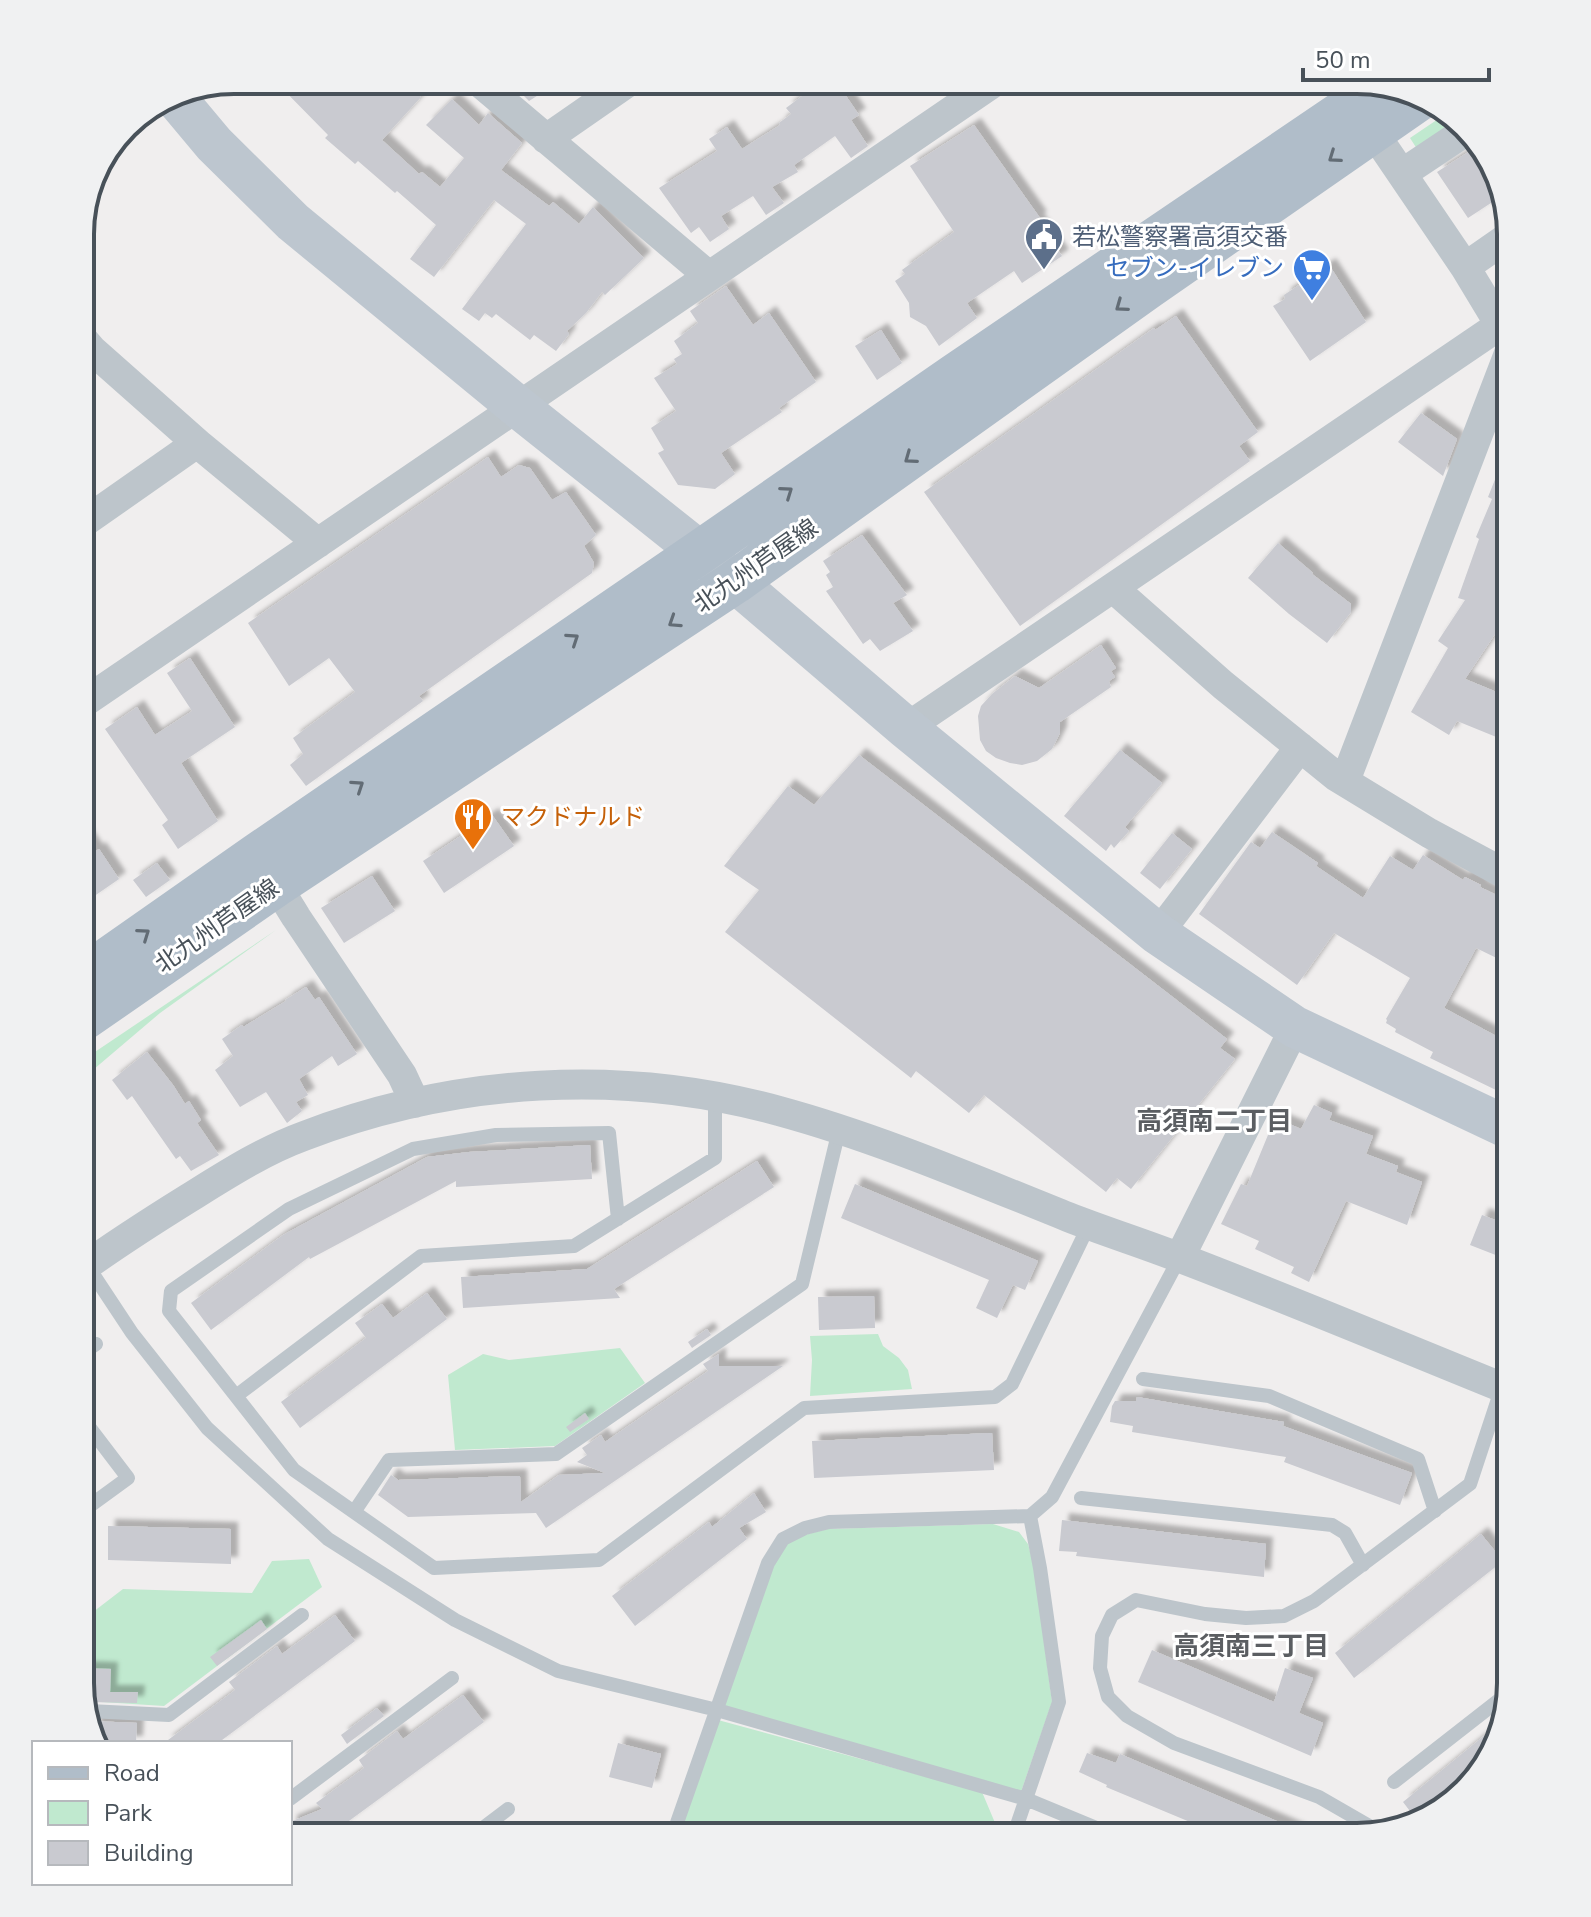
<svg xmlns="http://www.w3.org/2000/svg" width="1591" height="1917" viewBox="0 0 1591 1917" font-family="'Nunito Sans','Noto Sans JP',sans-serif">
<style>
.green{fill:#c0e9cf}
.building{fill:#c9cad0;filter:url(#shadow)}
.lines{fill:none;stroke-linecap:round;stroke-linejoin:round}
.lane{stroke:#bdc5cb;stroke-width:14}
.street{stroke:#bdc5cb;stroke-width:30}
.secondary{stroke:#bdc6cf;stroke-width:42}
.primary{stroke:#b0bdc9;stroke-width:44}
.oneway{stroke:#626c75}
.labels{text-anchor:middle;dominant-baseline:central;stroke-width:6;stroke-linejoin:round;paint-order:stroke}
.service-label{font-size:24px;fill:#4e5e75;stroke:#fff;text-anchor:start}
.shop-label{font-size:24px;fill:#366cbe;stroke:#fff;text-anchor:end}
.street-label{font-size:24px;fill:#485159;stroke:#fff}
.food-label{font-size:24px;fill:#c56008;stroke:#fff;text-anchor:start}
.neighbourhood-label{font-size:26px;font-weight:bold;fill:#5b5e62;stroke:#fff}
.rim{fill:none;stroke:#485159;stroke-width:4}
</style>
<defs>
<filter id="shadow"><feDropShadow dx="7" dy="-7" stdDeviation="2" flood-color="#0004"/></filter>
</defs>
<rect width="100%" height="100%" fill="#f0eeee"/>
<path class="green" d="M1447,113L1460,125L1419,152L1410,138Z
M276,930L160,1013L80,1081V1062Z
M878,1334L883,1346L899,1358L908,1370L912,1389L810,1396L812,1360L810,1336Z
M620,1348L645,1383L555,1446L455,1450L448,1375L483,1354L509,1360Z
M1511,1491V1526L1497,1508Z
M993,1524L1019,1532L1028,1544L1034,1566L1052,1702L1021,1792L723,1708L772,1566L787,1543L804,1535L827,1529Z
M309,1559L322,1587L164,1706L86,1701L80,1683V1622L123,1589L252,1593L272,1561Z
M718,1720L982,1792L1001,1837H677Z"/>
<path class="building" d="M274,80H317L333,96L348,80H402L421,97L382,140L419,174L422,172L440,187L464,158L426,125L452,99L479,125L488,113L522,143L501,170L549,206L553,202L579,224L593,207L644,258L605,295L602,292L586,313L567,331L569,334L556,351L534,335L530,340L496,314L492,318L485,313L479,321L462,309L526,224L494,200L434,277L410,259L436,225L397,191L395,193L358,161L355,164L325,138L328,135Z
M512,80H562L529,101L521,93Z
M830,85L838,97L844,93L859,115L851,120L868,146L851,158L835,136L794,165L798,172L772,187L784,203L766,215L753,196L721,216L729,229L710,242L699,227L691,233L659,188L717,151L709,139L727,127L742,149L780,125L779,123L791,114L786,108L814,87L818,94Z
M974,125L1040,218L1037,220L1062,256L1022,283L1014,271L967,303L977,318L939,346L926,326L910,317L909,303L895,281L905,274L902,270L954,232L910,166Z
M1481,144L1485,148L1500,197L1468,218L1437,172Z
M1329,265L1366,322L1310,361L1273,306L1285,299L1284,295Z
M726,286L753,325L769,313L816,382L779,408L782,412L721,453L735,474L715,489L678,485L658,453L664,450L651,428L676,411L654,378L677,364L674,359L682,354L674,341L698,323L690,311Z
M1176,316L1258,432L1239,446L1250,461L1020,626L924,492L1154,328L1155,330Z
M881,330L902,363L877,380L855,346Z
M1421,413L1457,439L1443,476L1398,442Z
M1510,442L1511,610L1465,679L1511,698V743L1457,721L1449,735L1411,712L1448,648L1438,641L1465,600L1458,598L1479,539L1476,537L1492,499L1488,497Z
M488,457L501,477L519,465L530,468L552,500L566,492L596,535L584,546L594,563L592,573L419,696L423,701L306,786L290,765L303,754L293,738L355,692L329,658L289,686L248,623Z
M862,535L907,595L893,603L913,631L880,651L870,639L863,644L826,591L833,587L826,575L830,572L823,561Z
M1278,543L1313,573L1312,574L1351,604V612L1327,643L1289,614L1248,578Z
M1101,645L1116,668L1111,671L1115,677L1109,681L1111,687L1060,722V733L1052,749L1037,761L1022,765L1010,763L996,758L986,751L980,740L978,716L981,706L992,694L1015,676L1039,688Z
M190,658L235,727L181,763L218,821L178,849L162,825L168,820L105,729L137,707L155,735L192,711L167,673Z
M1120,750L1162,783L1125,827L1129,831L1114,848L1111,844L1106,851L1064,816Z
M859,755L1227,1039L1220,1048L1235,1059L1131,1189L1117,1178L1106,1192L984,1095L969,1113L916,1071L911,1078L725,932L759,890L724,866L788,786L814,805Z
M492,815L514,846L444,893L423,861Z
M80,827L96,851L99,849L119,879L90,899L89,897L80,903Z
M1272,832L1318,863L1316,866L1363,898L1390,856L1413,870L1423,855L1463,880L1465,877L1481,885L1480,887L1511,902V965L1476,948L1444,1008L1511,1044V1071L1500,1092L1430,1058L1433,1052L1395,1032L1396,1029L1386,1023L1387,1020L1386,1019L1410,978L1334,933L1297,985L1199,914L1251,842L1260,848Z
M1172,833L1192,849L1160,889L1140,873Z
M157,863L170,880L146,897L133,880Z
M372,876L395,911L344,943L321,908Z
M306,987L315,1000L319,997L357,1054L338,1066L332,1056L299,1079L308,1095L296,1102L302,1111L287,1123L266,1092L240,1107L215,1070L233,1056L222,1039L242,1025L243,1027L286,1001L285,1000Z
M147,1052L173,1085L185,1104L189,1101L201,1120L197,1123L219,1155L191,1171L180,1156L176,1159L132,1096L127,1100L112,1080Z
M1314,1105L1332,1113L1329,1120L1373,1136L1366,1154L1398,1166L1396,1172L1422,1182L1407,1225L1346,1201L1309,1282L1291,1273L1294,1267L1255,1249L1259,1241L1221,1224L1241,1184L1247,1186L1275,1118L1301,1129Z
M590,1145L592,1179L456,1187V1181L310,1259L309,1257L211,1330L191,1303L283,1235L427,1157L469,1152Z
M757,1161L774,1187L614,1289L620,1298L463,1308L461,1277L587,1269Z
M855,1184L1038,1261L1025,1290L1013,1285L997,1318L976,1308L989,1280L841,1218Z
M1482,1215L1511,1226V1261L1470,1245Z
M427,1293L447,1319L300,1428L281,1402L366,1338L355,1323L382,1304L393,1318Z
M874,1296L875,1328L819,1330L818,1297Z
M707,1329L711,1335L692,1348L688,1342Z
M719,1354V1366H783L546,1528L536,1513L408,1517L378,1495L391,1475L398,1480L520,1476L521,1502L559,1475L605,1473L577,1462L587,1455L582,1448L601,1435L605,1442L708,1371L703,1364Z
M1137,1397L1284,1422L1283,1426L1412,1473L1400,1505L1284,1462L1286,1457L1132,1432L1133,1426L1110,1422L1112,1406L1115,1401H1136Z
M585,1413L589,1419L570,1432L566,1427Z
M992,1433L994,1470L814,1478L812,1441Z
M754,1493L766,1512L739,1528L747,1539L635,1626L612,1596L709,1522L712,1527Z
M1062,1520L1266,1544L1264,1577L1076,1556L1077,1552L1059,1551Z
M108,1526L231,1529V1564L108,1560Z
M1481,1534L1503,1561L1354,1678L1335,1653Z
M335,1615L355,1641L218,1743H164L235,1690L229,1682L277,1646L282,1654Z
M261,1620L267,1629L217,1666L210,1657Z
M1152,1650L1274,1702L1285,1668L1313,1678L1299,1713L1323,1723L1311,1756L1138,1682Z
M80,1668L111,1669L110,1692H138L137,1703L86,1702L80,1683Z
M463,1695L484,1722L327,1837H290V1822L322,1809L316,1803L364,1768L359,1760L397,1731L403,1739Z
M377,1708L384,1716L347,1744L341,1735Z
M92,1721L137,1723L136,1743H98Z
M1501,1722L1491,1759L1443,1811L1416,1819L1403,1802Z
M618,1743L661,1754L652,1788L609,1777Z
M1087,1753L1116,1763L1120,1754L1314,1837H1226L1106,1787L1107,1785L1079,1772Z"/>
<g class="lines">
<path class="lane" d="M618,1219L609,1133L496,1135L413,1149L289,1209L171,1291L169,1311L294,1470L434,1568L599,1560L804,1408L995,1397L1012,1384L1089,1225
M87,1265L132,1333L207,1428L328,1539L455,1620L558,1671L717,1710L1026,1799L1118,1837
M80,1355L96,1344
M1143,1379L1269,1396L1418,1459L1435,1511
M236,1396L421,1256L574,1246L715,1158V1096
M1081,1498L1332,1525L1345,1533L1363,1565
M354,1512L389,1460L556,1454L802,1284L839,1130
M80,1513L128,1478L80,1415
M89,1711L169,1715L302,1615
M1394,1782L1508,1693
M290,1799L452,1678
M1378,1831L1319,1797L1174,1743L1127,1716L1108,1697L1100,1668L1102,1636L1112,1615L1136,1600L1205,1614L1246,1618L1284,1616L1314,1601L1470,1484L1502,1387
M471,1837L508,1809
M672,1837L768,1563L783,1539L805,1528L829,1522L1030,1516L1052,1497L1180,1257
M1013,1837L1059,1702L1040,1568L1030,1516"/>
<path class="street" d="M477,80L709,276
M1338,80L1465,267L1500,325L1511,330
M546,139L631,80
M1403,173L1466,131
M1465,267L1511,235
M80,336L92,350L197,443L318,543
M80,525L197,443
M1113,588L1223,685L1337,777L1429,833L1511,877
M80,705L997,80
M906,728L1500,325
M1345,781L1511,348
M267,870L296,917L402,1075L415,1103
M1158,934L1300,747
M1180,1257L1295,1027
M80,1270C116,1244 152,1221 189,1198C226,1175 263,1151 304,1136C455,1078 623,1068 779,1111C878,1138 973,1179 1068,1217C1106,1232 1145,1244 1183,1259C1293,1301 1402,1347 1511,1391"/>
<path class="secondary" d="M178,101L214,144L293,222L518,407L700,552L906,728L1158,934L1295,1027L1511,1129"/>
<path class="primary" d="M80,979L257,855L700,552L954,376L1383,85
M80,1021L276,885L735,582L1148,287L1422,97"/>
</g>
<defs><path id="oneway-chevron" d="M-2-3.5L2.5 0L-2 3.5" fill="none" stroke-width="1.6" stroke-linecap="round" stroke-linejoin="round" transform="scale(2)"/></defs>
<g class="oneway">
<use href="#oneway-chevron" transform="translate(1334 157) rotate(145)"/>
<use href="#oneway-chevron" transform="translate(1121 306) rotate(144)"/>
<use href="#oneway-chevron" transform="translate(910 458) rotate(144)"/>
<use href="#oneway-chevron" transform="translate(787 492) rotate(-35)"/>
<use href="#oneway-chevron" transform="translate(674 622) rotate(147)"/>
<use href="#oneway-chevron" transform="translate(573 639) rotate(-34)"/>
<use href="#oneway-chevron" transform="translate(358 786) rotate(-34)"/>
<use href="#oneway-chevron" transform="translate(144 934) rotate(-35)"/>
</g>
<defs>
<g id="civic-pin" transform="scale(2)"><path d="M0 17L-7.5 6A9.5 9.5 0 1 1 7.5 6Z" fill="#5c6f8a" stroke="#fff"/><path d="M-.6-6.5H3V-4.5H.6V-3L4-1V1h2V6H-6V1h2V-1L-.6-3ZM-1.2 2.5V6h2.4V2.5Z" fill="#fff"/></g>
<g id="supermarket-pin" transform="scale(2)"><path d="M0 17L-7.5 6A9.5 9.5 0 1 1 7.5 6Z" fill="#3f7fe0" stroke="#fff"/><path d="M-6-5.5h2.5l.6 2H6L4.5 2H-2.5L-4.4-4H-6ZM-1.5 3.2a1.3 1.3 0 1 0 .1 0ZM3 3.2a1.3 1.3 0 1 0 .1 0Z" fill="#fff"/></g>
<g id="restaurant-pin" transform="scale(2)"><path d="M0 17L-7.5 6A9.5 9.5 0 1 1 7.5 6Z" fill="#e8710a" stroke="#fff"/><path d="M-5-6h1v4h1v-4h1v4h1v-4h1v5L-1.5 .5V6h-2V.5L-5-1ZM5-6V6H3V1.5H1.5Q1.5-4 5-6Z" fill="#fff"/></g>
</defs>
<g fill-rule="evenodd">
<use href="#civic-pin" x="1044" y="237"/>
<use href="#supermarket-pin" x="1312" y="268"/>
<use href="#restaurant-pin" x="473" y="817"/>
</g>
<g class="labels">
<g class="service-label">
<text x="1072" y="237">若松警察署高須交番</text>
</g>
<g class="shop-label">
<text x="1284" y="268">セブン-イレブン</text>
</g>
<g class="street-label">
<text transform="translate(756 566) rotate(-35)">北九州芦屋線</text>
<text transform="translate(217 926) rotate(-35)">北九州芦屋線</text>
</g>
<g class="food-label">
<text x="501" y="817">マクドナルド</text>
</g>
<g class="neighbourhood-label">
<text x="1214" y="1121">高須南二丁目</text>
<text x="1251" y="1646">高須南三丁目</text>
</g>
</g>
<path d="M0 0H1591V1917H0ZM234 94H1357A140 140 0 0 1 1497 234V1683A140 140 0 0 1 1357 1823H234A140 140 0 0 1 94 1683V234A140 140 0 0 1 234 94Z" fill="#f0f1f2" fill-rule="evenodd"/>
<path class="rim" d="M234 94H1357A140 140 0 0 1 1497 234V1683A140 140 0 0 1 1357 1823H234A140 140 0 0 1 94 1683V234A140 140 0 0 1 234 94Z"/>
<rect x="32" y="1741" width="260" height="144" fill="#ffffff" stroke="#b6b9bd" stroke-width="2"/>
<rect x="48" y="1767" width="40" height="12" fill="#b0bdc9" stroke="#b6b9bd" stroke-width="2"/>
<text x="104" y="1781" font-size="24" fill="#485159">Road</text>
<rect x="48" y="1801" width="40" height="24" fill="#c0e9cf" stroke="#b6b9bd" stroke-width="2"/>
<text x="104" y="1821" font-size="24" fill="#485159">Park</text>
<rect x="48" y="1841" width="40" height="24" fill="#c9cad0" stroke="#b6b9bd" stroke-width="2"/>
<text x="104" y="1861" font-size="24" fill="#485159">Building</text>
<path d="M1303 68v12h186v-12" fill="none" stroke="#485159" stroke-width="4"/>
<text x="1315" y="68" font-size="24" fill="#485159" stroke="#ffffff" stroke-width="6" paint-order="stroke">50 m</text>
</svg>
